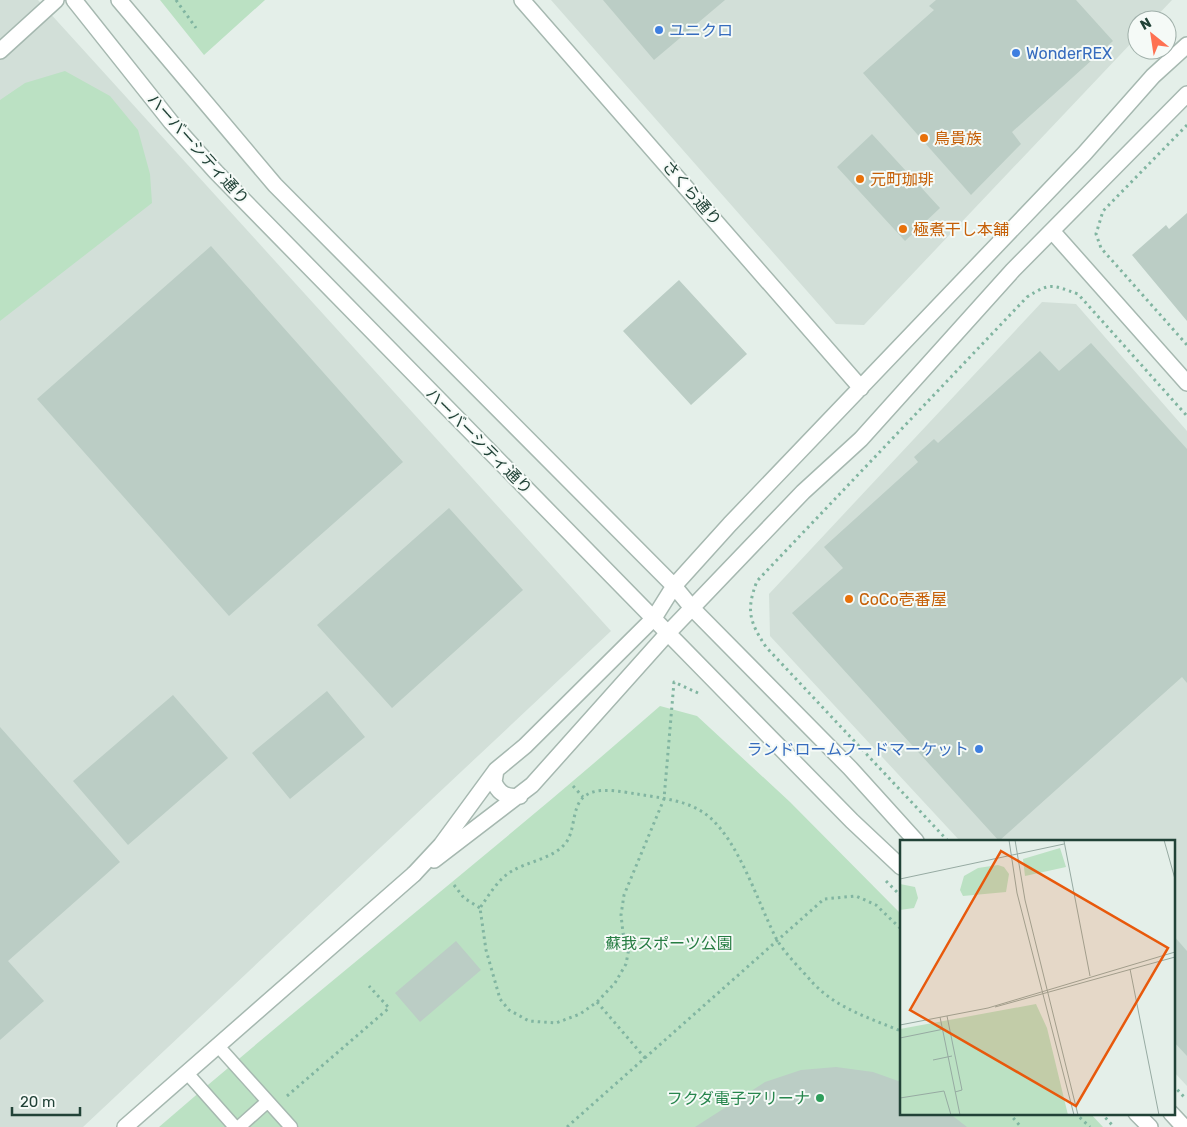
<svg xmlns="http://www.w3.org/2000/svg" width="1187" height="1127" viewBox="0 0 1187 1127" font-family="Rubik,'Noto Sans JP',sans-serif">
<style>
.built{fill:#d2dfd8}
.green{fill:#bbe1c3}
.building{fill:#bbcdc5}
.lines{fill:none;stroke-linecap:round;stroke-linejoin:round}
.service-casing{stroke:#a6b8b0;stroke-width:15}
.minor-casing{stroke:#a6b8b0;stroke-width:18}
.tertiary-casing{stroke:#a6b8b0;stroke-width:18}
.path{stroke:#81b5a1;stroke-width:3;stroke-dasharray:2.5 4;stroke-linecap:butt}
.service{stroke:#fff;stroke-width:12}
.minor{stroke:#fff;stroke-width:15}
.tertiary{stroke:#fff;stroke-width:15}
.shop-dot{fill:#3f7fe0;stroke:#f5faf7;stroke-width:2}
.food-dot{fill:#e8710a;stroke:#f5faf7;stroke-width:2}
.leisure-dot{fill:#2e9e5b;stroke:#f5faf7;stroke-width:2}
.labels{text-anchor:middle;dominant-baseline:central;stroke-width:4;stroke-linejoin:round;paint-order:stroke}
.shop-label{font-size:16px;fill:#366cbe;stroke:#f5faf7;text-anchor:start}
.food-label{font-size:16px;fill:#c56008;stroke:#f5faf7;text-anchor:start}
.street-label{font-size:16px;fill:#214237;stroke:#f5faf7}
.park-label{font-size:16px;fill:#277d43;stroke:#f5faf7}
.leisure-label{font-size:16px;fill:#27864d;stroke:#f5faf7;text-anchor:end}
.inset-road{fill:none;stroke:#96aaa2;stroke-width:1}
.view{fill:#e8590c;fill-opacity:0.15;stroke:#e8590c;stroke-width:2.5}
.inset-edge{fill:none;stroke:#214237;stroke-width:2.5}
</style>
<rect width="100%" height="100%" fill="#e4efe9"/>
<path class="built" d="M0,0H38L611,631L83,1127H0Z
M551,0H1172L1153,20H1137V37L864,325L836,324Z
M1042,302L1076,304L1187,431V1086L1173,1071V841H960L770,636L769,594Z"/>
<path class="green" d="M160,0H265L204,55Z
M65,71L110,96L138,130L150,174L152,203L0,321V100L25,83Z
M660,706L697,716L790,802L901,914V1113H1090L1103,1127H159C324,984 496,850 660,706Z"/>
<path class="building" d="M603,0H725L654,60Z
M936,0H1076L1113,41L1012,132L1021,144L971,195L863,73L934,10L929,6Z
M872,134L940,208L905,241L837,167Z
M1187,213V321L1132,255L1166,225L1169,229Z
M211,246L403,462L229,616L37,399Z
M679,280L747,354L691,405L623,331Z
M1091,343L1187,449V683L1182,677L999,841L792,613L843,568L824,547L918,462L914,457L934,439L938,443L1040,351L1059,371Z
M449,508L523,590L392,708L317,625Z
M327,691L365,737L290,799L252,753Z
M173,695L228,758L128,845L73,781Z
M0,727L120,862L8,961L44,1001L0,1040Z
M1173,935L1187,951V1056L1173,1041Z
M456,941L481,970L420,1022L395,993Z
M836,1067L873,1072L901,1082V1113H949L967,1127H695L765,1082L801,1070Z"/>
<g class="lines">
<g class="service-casing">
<path id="service" d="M218,1046L291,1127
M187,1073L235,1127
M239,1127L267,1102"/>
</g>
<g class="minor-casing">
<path id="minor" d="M496,770L494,782C499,794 507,798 520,796
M434,860L532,785L667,634
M414,874L441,845L496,770L525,746L654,618"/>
</g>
<g class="tertiary-casing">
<path id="tertiary" d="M74,0L171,122L216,172L852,821L901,867
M119,0L275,185L674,586L692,608L850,768L916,841
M522,0L861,388
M0,51L56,0
M1052,231L1187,383
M654,618L674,586L730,524L1084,154L1153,76L1187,45
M667,634L803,492L861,439L1013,270L1187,94
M1136,1113L1150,1127
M1171,1113L1184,1127
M125,1127L414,874"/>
</g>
<path class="path" d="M176,0L196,28
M1187,125L1103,211L1096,234L1101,248L1187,345
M698,693L674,682L664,799L624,895L621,915L623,933L629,948L626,964L615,983L597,1002L580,1014L556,1023L529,1021L509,1010L500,999L486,950L480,908C489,895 498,879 512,871C527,862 550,859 563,846C577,833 570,807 585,796C598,786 622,792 637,794C660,798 689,800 708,816C739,841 758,903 776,938C784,953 801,969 812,982C836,1008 869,1018 901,1031
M573,786L583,797
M948,841L766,647C749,621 746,610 757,581L1027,297C1051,282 1052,285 1078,294L1187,416
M886,881L901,896
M454,885L464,898L480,908
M597,1002L645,1058
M1173,1085L1185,1098
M287,1096L389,1008L369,986
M1009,1113L1021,1127
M1075,1113L1090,1127
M1101,1113L1114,1127
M567,1127L824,899L856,896L876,905L901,929"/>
<use href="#service" class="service"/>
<use href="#minor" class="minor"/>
<use href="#tertiary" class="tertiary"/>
</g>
<g class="shop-dot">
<circle cx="659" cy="30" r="5"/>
<circle cx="1016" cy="53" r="5"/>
<circle cx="979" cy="749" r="5"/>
</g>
<g class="food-dot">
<circle cx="924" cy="138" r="5"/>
<circle cx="860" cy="179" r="5"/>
<circle cx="903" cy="229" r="5"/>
<circle cx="849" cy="599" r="5"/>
</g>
<circle class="leisure-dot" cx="820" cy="1098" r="5"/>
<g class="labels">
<g class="shop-label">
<text x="669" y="30">ユニクロ</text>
<text x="1026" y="53">WonderREX</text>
<text x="969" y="749" text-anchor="end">ランドロームフードマーケット</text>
</g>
<g class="food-label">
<text x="934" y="138">鳥貴族</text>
<text x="870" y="179">元町珈琲</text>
<text x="913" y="229">極煮干し本舗</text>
<text x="859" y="599">CoCo壱番屋</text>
</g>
<g class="street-label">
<text transform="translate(198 149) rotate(48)">ハーバーシティ通り</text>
<text transform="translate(692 193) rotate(49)">さくら通り</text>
<text transform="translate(479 441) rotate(45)">ハーバーシティ通り</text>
</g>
<g class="park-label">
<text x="669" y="943">蘇我スポーツ公園</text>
</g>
<g class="leisure-label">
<text x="810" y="1098">フクダ電子アリーナ</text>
</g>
</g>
<g transform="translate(900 840)">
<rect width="275" height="275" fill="#e4efe9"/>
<path d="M160,8L166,27L125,36L123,19ZM98,25L104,27L109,34L106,52L63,56L60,50L64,36L78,28ZM0,44L15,47L18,58L14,68L0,70ZM136,164L147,188L168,275H0V189Z" fill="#bbe1c3"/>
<path class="inset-road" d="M109,0L117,53L174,275M115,0L125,60L178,275M264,0L275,39M164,1L190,136M0,39L164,4M230,129L259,275M95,167L275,117M47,176L62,250L55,252M40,177L60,275M0,185L88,168L275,112M0,198L44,189M33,220L52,216M0,258L44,251L51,275"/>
<path class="view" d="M101,11L268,108L176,266L10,170Z"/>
<rect width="275" height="275" class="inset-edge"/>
</g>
<g transform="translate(1152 35) rotate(330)"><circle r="24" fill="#f5faf7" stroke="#a0b0aa"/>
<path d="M0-4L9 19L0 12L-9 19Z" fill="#fe7152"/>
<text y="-8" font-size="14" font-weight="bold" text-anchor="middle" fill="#214237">N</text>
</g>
<path d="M12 1107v8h68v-8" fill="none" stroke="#214237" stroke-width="2.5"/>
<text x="20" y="1107" font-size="15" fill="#214237" stroke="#f5faf7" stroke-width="4" paint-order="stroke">20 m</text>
</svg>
